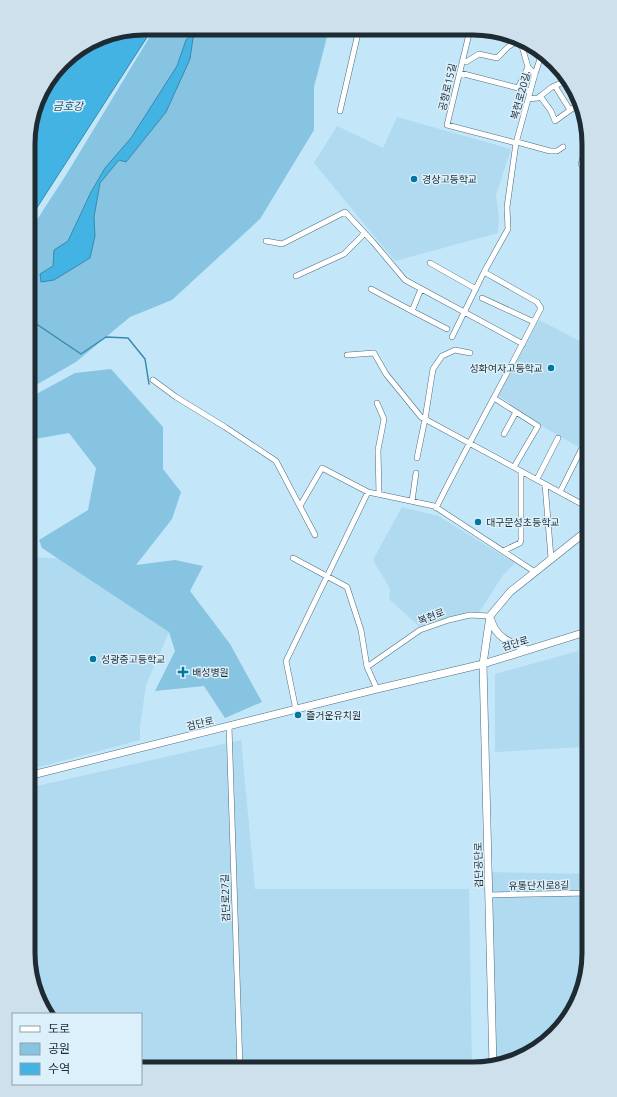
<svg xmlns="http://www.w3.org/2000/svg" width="617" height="1097" viewBox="0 0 617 1097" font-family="'Open Sans','Noto Sans KR',sans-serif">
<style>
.built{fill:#afdaf0}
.green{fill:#87c4e2}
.water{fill:#43b3e4;stroke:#388aaf}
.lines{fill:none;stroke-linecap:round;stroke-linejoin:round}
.stream{stroke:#388aaf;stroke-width:1.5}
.minor-casing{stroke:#4e6d7d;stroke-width:6}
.secondary-casing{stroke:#4e6d7d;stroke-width:8}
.minor{stroke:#fff;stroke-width:5}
.secondary{stroke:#fff;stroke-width:7}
.poi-dot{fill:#0077a0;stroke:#dcf0fb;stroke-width:1.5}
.labels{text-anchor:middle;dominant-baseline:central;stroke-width:3;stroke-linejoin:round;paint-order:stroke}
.street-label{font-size:10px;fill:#1e2b32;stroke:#dcf0fb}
.poi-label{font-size:10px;fill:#1e2b32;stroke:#dcf0fb;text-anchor:start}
.water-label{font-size:11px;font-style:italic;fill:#255267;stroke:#dcf0fb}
.rim{fill:none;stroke:#1e2b32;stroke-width:5}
</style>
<rect width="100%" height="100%" fill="#c3e6f8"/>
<path class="built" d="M397,117L511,149L496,195L499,217L498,233L395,261L314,163L337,126L383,148Z
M539,320L580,341L589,326V453L540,425L498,395Z
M402,507L438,516L515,563L503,575L480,611L473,614L445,619L420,627L391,601L389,599L390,590L389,587L373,560Z
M28,557L70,559L169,632L146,685L140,727V740L28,770Z
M578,651L582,747L495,752V674Z
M241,740L255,889H469L472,1069L141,1068V1014H51L34,990L28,953V788Z
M488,872L589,874V960L565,1024L510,1063L496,1065Z"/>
<path class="green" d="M155,28L329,29L314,87V130L260,219L172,300L130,317L76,362L29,389V232L66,175Z
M111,369L163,427V469L181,492L172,519L136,565L175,560L203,566L190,591L230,644L262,702L225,718L204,686L155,691L175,651L169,632L42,548L39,540L88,510L96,468L69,433L29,440V398L75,373Z"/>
<path class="water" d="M144,28H153L29,220V129L40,93L67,57L100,37Z
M197,28H204L193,38L190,59L166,112L126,162L119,160L100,183L94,217L95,236L90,258L54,280L41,282L40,274L53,266L54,250L68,241L91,192L105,168L131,138L177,66L186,40Z"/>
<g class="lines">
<path class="stream" d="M29,319L81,354L106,337L128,338L145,359L149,384"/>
<g class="minor-casing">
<path id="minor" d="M468,30L469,34L447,125L516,143
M521,43L528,67L535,74
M462,61L466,62L479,54L497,58L508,47L517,41
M528,67L518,88L530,91
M460,73L518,88
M555,86L570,110
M540,96L551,111L555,121L580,103
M528,99L538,98L552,87L566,81
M340,111L359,29
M517,142L550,151H557L563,147
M589,175L581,164L583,158L589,152
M266,241L282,244L345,212L373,242L405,280L523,344
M430,263L476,289
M296,276L344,254L364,234
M371,289L412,311
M421,289L412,311L447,329
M482,298L534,322
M585,325L589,318
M452,337L484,272
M347,355L374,353L386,374L421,417L589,508
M153,380L176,397L225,427L276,461L315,535
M494,398L538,426L514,467
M377,403L384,419L378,450L379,494
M504,434L516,412
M417,458L425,419L433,369L442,356L455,350L470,353
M537,479L558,438
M545,484L551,558
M560,492L581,450
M412,501L416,473
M584,505L589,496
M300,506L322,468L368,492L434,506L535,572
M436,508C470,440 507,375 541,308L537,302L484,272L508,229L507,207L516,143L535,74L542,53
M503,551L520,543L521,540V471
M293,558L347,587L361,630L367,667L377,689
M586,632L589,715
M367,667L420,630L449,620L470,615L490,616
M296,710L286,661L368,492
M229,726L240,1068
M489,895L589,893"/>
</g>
<g class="secondary-casing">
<path id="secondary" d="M491,620C496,638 511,643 527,650
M28,776L377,689L483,664L589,631
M493,1066L483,664L490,616L510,592L589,529"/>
</g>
<use href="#minor" class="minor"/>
<use href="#secondary" class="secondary"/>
</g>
<g class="poi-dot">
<circle cx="414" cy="179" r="4"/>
<circle cx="551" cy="368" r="4"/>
<circle cx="478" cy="522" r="4"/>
<circle cx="93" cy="659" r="4"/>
<path d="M181 666h4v4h4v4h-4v4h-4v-4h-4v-4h4z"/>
<circle cx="298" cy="715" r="4"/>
</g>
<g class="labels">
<g class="street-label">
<text transform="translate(447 87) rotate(-77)">공항로15길</text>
<text transform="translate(520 96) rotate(-75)">복현로20길</text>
<text transform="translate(431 616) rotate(-21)">복현로</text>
<text transform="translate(515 643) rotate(-17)">검단로</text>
<text transform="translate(200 723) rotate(-14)">검단로</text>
<text transform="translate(478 865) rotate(-91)">검단공단로</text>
<text transform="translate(539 885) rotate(-1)">유통단지로8길</text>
<text transform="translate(225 898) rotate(-92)">검단로27길</text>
</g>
<g class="poi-label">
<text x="422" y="179">경상고등학교</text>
<text x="543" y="368" text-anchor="end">성화여자고등학교</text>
<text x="486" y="522">대구문성초등학교</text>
<text x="101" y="659">성광중고등학교</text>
<text x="192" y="672">배성병원</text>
<text x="306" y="715">즐거운유치원</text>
</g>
<g class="water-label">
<text x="68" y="105">금호강</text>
</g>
</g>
<path d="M0 0H617V1097H0ZM144 35H473A109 109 0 0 1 582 144V953A109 109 0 0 1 473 1062H144A109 109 0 0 1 35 953V144A109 109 0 0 1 144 35Z" fill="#cde0eb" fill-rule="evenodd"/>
<path class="rim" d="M144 35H473A109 109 0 0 1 582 144V953A109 109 0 0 1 473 1062H144A109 109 0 0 1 35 953V144A109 109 0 0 1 144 35Z"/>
<rect x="12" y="1013" width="130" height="72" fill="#dcf0fb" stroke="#90a1ab"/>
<rect x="20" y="1026" width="20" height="6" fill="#ffffff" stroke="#90a1ab"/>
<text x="48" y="1033" font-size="12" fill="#1e2b32">도로</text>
<rect x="20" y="1043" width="20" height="12" fill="#87c4e2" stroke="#90a1ab"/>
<text x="48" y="1053" font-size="12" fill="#1e2b32">공원</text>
<rect x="20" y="1063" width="20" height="12" fill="#43b3e4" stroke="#90a1ab"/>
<text x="48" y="1073" font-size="12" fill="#1e2b32">수역</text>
</svg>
